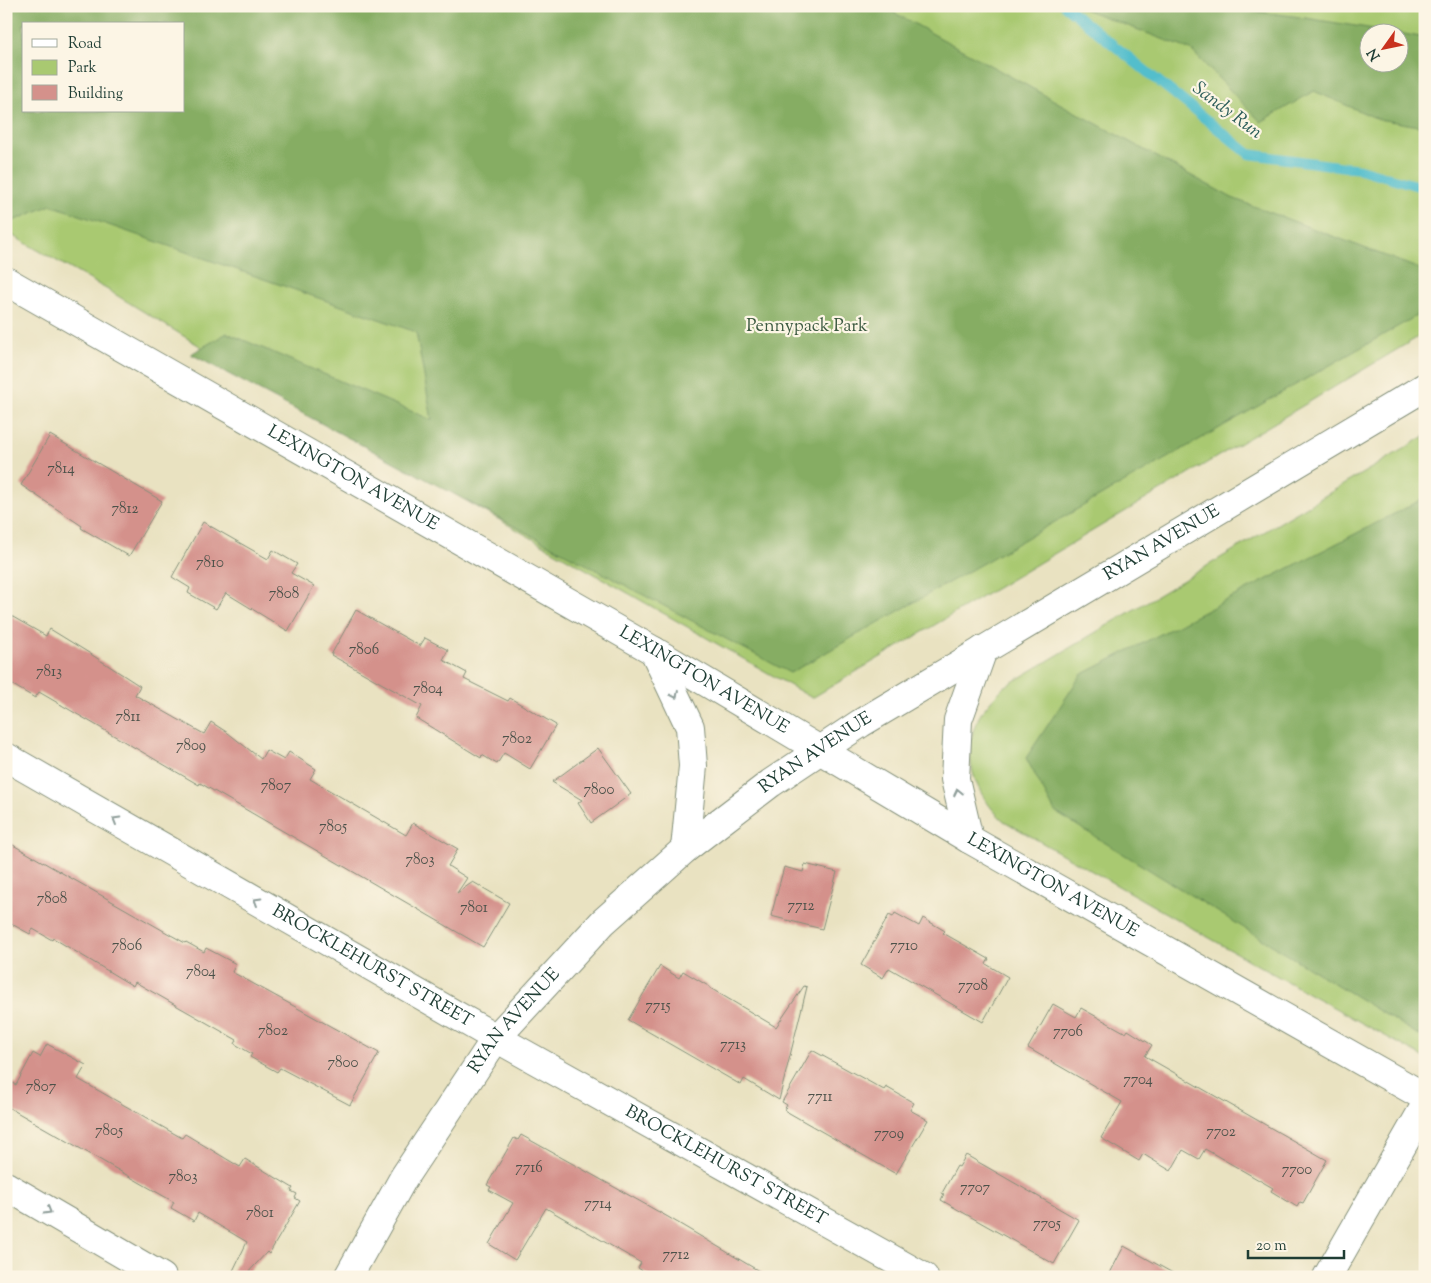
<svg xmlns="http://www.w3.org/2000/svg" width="1431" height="1283" viewBox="0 0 1431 1283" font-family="'Sorts Mill Goudy',serif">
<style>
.green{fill:#a9c971;stroke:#648352;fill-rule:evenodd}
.forest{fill:#86ad63;stroke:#52754c;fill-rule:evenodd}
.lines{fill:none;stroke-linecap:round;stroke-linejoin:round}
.stream{stroke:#52becc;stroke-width:10}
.building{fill:#d4918b}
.street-casing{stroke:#84907a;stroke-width:30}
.secondary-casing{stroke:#84907a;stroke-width:30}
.street{stroke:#fff;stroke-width:28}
.secondary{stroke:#fff;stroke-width:28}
.oneway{stroke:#8f9e9a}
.labels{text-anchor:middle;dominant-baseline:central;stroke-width:4.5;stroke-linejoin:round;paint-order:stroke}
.number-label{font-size:15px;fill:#4c524a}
.park-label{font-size:18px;fill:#3b5940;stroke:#fcf5e5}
.street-label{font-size:18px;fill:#1f3d34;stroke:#fcf5e5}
.water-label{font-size:19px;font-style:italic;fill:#2c5d5a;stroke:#fcf5e5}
</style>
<rect width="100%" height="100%" fill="#fcf5e5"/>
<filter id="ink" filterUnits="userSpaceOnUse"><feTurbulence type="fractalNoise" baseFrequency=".02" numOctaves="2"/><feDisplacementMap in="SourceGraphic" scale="10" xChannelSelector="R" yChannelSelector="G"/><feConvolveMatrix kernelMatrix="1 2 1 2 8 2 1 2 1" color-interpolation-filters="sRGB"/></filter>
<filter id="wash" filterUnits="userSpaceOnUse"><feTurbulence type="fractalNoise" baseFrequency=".0096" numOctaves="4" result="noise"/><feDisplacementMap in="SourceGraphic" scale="20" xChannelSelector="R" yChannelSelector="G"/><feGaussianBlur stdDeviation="1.12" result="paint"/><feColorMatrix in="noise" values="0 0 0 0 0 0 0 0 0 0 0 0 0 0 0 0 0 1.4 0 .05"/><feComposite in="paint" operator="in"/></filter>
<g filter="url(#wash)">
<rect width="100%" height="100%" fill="#e9e2c1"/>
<path class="green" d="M6,6H1425V333L812,698L277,393L108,290L6,232ZM24,24H184V111H24ZM1368,32H1398V62H1368Z
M1425,436V1058L1250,961L1004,821C975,796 959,753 979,717C986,705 995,696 1004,687Z"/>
<path class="forest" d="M6,6H882L1232,198L1425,271V311L790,673L191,354L227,333L432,420L416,332L51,205L6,224ZM24,24H184V111H24Z
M1076,6H1213L1293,16L1393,32H1368V62H1398L1399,33L1420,37L1425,41V127L1378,119L1314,91L1261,122L1191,50Z
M1425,498V1039L1055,812L1026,758L1081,675Z"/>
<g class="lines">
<path class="stream" d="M1065,6L1249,154L1360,169L1425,188"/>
</g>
<g id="blocks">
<path class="building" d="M50,435L162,501L129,556L81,528L82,526L21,485Z
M203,522L268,559L273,550L297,564L291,573L314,586L288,631L226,593L216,609L188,593L190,588L172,577Z
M356,610L420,646L425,638L448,650L443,660L467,673L464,679L508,701L510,698L556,725L530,769L504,753L497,764L482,755L481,758L416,718L422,706L331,655Z
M6,613L46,636L50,629L89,653L140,686L135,695L204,734L211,722L228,733L261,759L266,750L284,760L289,752L316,769L310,779L406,835L413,823L458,849L448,866L467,878L457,893L473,882L509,903L483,947L200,783L199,785L39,692L35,698L6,681Z
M598,748L631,794L591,823L578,803L582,800L552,782Z
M6,841L185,943L186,942L204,952L206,948L236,964L232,972L379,1053L350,1105L280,1068L277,1072L250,1057L252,1054L235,1044L237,1040L135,982L133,986L53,938L52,940L33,929L30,934L6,921Z
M805,864L837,872L822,929L771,916L784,867L803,872Z
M895,913L919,926L923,918L945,931L943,933L989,959L986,964L1008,977L983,1022L889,968L883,978L861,965L889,915L893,917Z
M660,966L679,978L683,971L710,987V988L776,1027L804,986L807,987L779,1100L744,1079L741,1085L628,1020Z
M1053,1004L1076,1017L1081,1008L1126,1033L1128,1030L1152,1045L1145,1056L1327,1160L1303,1203L1300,1202L1297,1207L1271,1191L1273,1188L1205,1149L1199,1159L1183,1150L1171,1171L1143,1154L1139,1161L1101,1138L1122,1102L1028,1048Z
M47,1044L86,1065L78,1079L182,1138L185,1134L240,1167L245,1159L293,1188L291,1191L297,1194L295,1198L300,1201L269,1254L267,1252L244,1277H230L247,1242L198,1213L194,1221L171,1208L174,1202L6,1106V1080L16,1085L33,1053L40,1057Z
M812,1050L884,1090L886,1087L914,1103L910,1110L928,1120L896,1174L784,1110L787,1105L782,1102Z
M521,1135L668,1217L769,1277H652L638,1268L641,1263L546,1208L515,1260L489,1244L513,1203L489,1190L491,1187L487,1185L514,1138L518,1140Z
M966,1155L1079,1220L1054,1264L941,1200L944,1194L942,1193L957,1166L959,1167Z
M1124,1246L1180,1277H1108Z"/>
</g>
</g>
<g filter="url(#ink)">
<use href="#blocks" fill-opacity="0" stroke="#84907a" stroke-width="1"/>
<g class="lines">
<g class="street-casing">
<g id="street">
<path id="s1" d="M6,281L654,651L969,839L1425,1097"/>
<path d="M654,651L690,727L693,766L685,849"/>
<path id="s2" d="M6,757L496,1038L924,1277"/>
<path d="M969,839L955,779L958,720L983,650"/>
<path d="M6,1186L162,1277"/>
<path d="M1327,1277L1425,1106"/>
</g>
</g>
<g class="secondary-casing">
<g id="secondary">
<path id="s3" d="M348,1277L404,1177L496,1038L603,922L685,849L720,822L771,783L861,723L1425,387"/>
</g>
</g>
<use href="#street" class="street"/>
<use href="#secondary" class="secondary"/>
</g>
<defs><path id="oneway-chevron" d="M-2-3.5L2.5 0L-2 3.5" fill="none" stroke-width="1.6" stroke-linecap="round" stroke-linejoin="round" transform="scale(1.25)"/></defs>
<g class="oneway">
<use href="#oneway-chevron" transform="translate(675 695) rotate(65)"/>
<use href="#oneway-chevron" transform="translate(958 792) rotate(-102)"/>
<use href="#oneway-chevron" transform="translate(116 820) rotate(-150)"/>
<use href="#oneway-chevron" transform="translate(257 901) rotate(-150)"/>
<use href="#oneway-chevron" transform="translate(48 1211) rotate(30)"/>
</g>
</g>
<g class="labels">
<g class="number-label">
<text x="61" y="469">7814</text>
<text x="125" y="509">7812</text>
<text x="210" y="563">7810</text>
<text x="284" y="594">7808</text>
<text x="364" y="650">7806</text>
<text x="49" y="672">7813</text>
<text x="428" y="689">7804</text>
<text x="128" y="717">7811</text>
<text x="517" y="739">7802</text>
<text x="191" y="746">7809</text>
<text x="276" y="786">7807</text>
<text x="599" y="790">7800</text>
<text x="333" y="827">7805</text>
<text x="420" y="860">7803</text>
<text x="52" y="899">7808</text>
<text x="801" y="906">7712</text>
<text x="474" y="908">7801</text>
<text x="127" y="946">7806</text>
<text x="904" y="946">7710</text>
<text x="201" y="972">7804</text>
<text x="973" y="986">7708</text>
<text x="658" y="1006">7715</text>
<text x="273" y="1031">7802</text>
<text x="1068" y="1032">7706</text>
<text x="733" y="1045">7713</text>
<text x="343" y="1063">7800</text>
<text x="1138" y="1080">7704</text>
<text x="41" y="1087">7807</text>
<text x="820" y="1097">7711</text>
<text x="109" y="1131">7805</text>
<text x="1221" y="1132">7702</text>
<text x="889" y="1134">7709</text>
<text x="529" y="1168">7716</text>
<text x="1297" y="1170">7700</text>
<text x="183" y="1177">7803</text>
<text x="975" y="1188">7707</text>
<text x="598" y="1204">7714</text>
<text x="260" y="1213">7801</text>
<text x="1047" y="1224">7705</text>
<text x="676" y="1255">7712</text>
</g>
<g class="park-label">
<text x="807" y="327">Pennypack Park</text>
</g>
<g class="street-label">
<text stroke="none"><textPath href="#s1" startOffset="399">LEXINGTON AVENUE</textPath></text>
<text stroke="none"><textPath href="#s3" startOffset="1116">RYAN AVENUE</textPath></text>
<text stroke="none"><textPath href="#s1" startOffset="804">LEXINGTON AVENUE</textPath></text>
<text stroke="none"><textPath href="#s3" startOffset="711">RYAN AVENUE</textPath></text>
<text stroke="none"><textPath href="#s1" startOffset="1209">LEXINGTON AVENUE</textPath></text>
<text stroke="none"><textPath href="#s2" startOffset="422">BROCKLEHURST STREET</textPath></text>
<text stroke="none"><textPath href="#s3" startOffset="306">RYAN AVENUE</textPath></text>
<text stroke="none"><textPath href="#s2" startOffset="828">BROCKLEHURST STREET</textPath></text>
</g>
<g class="water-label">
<text transform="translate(1227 111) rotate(37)">Sandy Run</text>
</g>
</g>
<rect width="1431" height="1283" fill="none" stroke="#fcf5e5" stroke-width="25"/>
<rect x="22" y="22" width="162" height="90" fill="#fcf5e5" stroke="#a4ab9e"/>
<rect x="32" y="39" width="25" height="8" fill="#ffffff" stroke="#a4ab9e"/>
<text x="68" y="48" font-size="15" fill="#1f3d34">Road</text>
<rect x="32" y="60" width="25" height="15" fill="#a9c971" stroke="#a4ab9e"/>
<text x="68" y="72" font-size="15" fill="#1f3d34">Park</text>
<rect x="32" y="85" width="25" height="15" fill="#d4918b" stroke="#a4ab9e"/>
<text x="68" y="98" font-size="15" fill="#1f3d34">Building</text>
<g transform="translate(1384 48) rotate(237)"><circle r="24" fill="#fcf5e5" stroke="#a4ab9e"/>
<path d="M0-4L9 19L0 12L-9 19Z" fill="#c8321e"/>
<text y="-8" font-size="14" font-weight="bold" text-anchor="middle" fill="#1f3d34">N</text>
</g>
<path d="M1248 1250v8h96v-8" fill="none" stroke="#1f3d34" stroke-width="2.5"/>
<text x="1256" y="1250" font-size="15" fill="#1f3d34" stroke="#fcf5e5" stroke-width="4" paint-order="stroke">20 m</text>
</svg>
